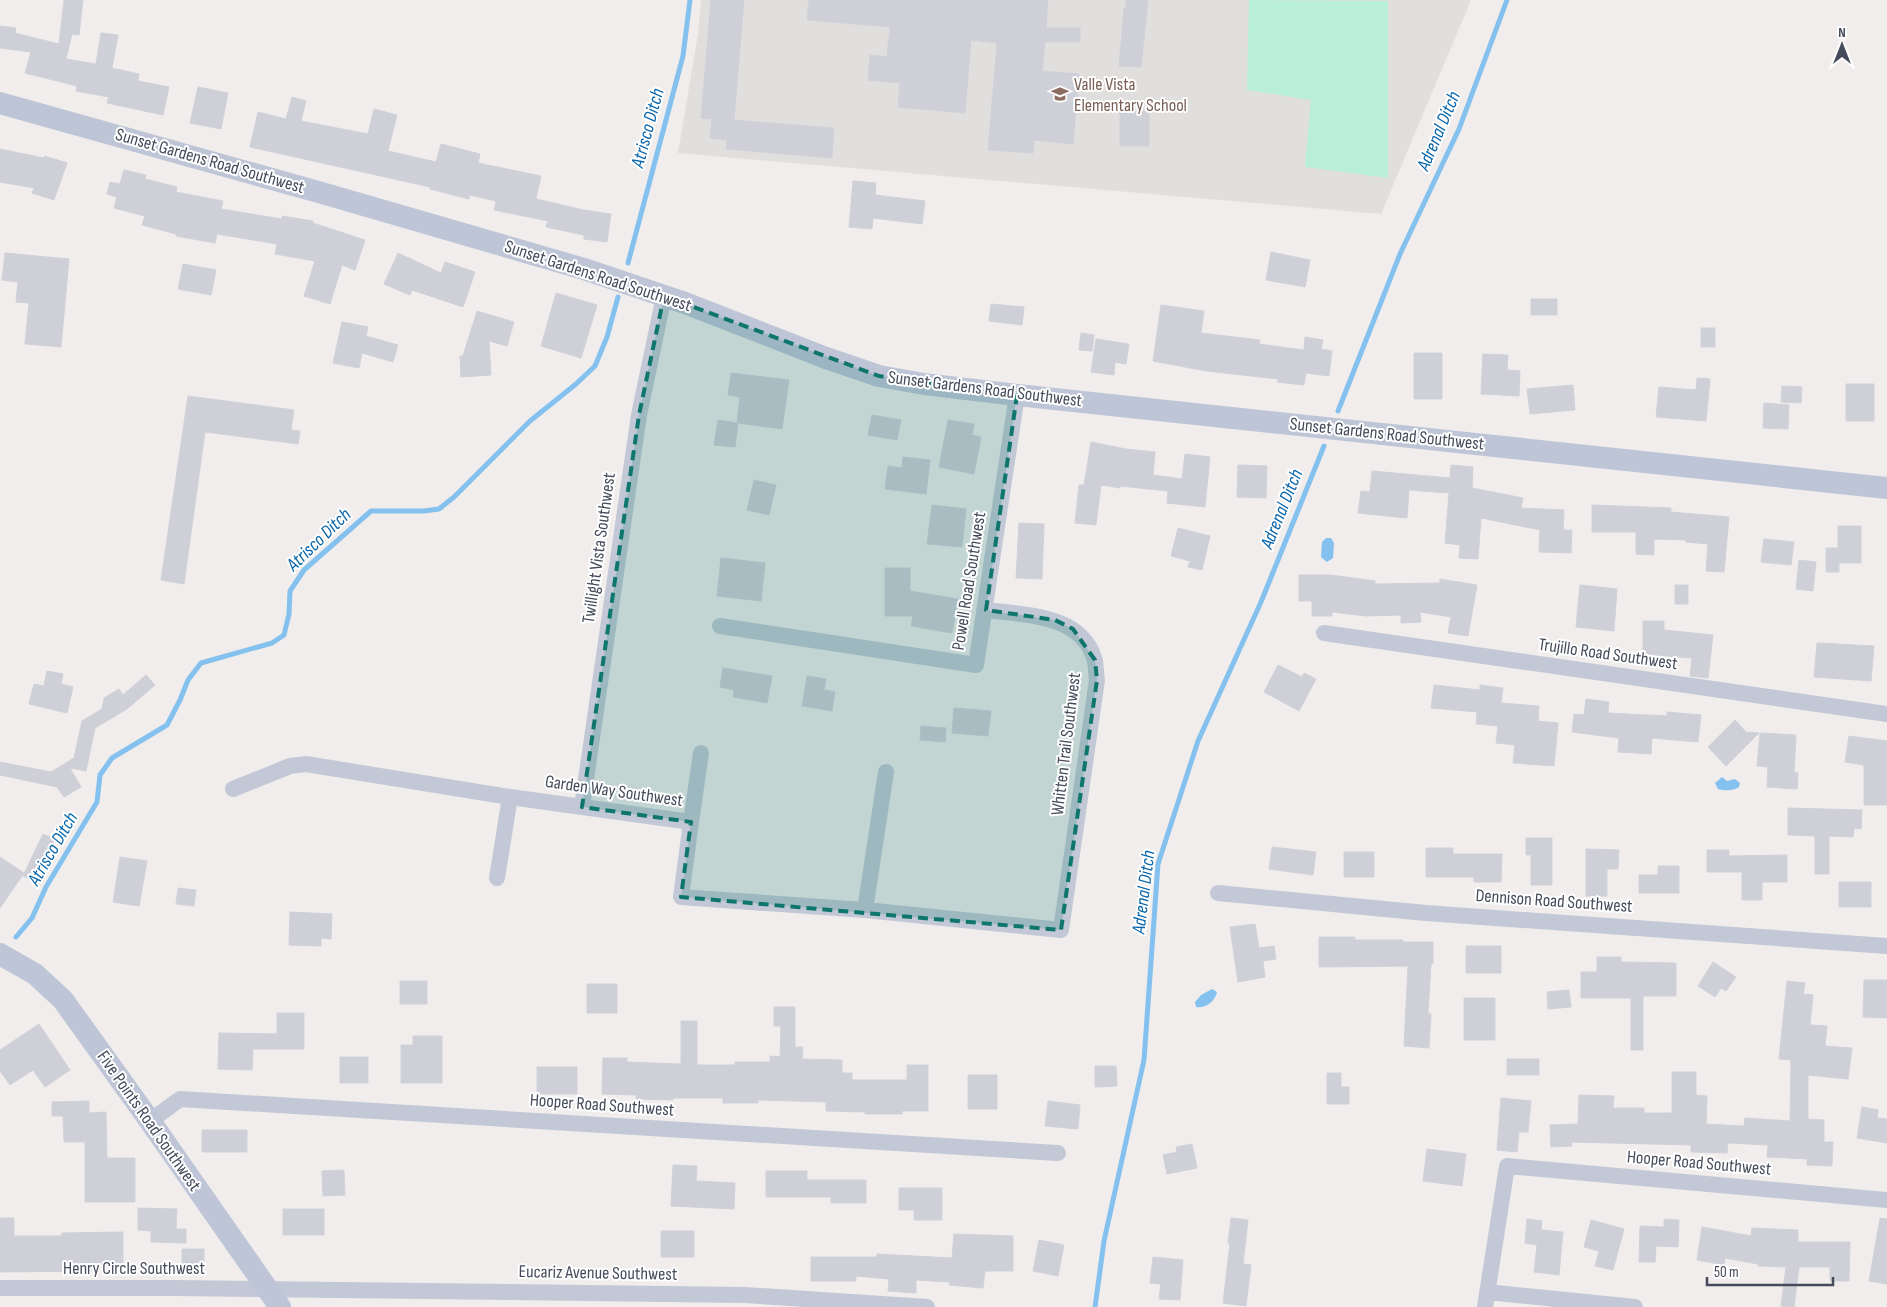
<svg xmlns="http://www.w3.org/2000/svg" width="1887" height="1307" viewBox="0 0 1887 1307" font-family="'Sofia Sans Condensed',sans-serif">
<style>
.education{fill:#e1dede}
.green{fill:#b9efd9}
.water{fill:#85c1ee}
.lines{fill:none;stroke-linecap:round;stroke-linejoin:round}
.stream{stroke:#85c1ee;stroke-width:5}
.building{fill:#cfcfd8;stroke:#d0d1d9}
.street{stroke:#c2c8d5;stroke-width:16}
.secondary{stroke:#bec5d7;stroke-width:22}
.marked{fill:#0f766e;fill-opacity:0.2;stroke:#0f766e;stroke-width:4;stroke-dasharray:10 6;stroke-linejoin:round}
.labels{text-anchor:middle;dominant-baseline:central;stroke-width:4;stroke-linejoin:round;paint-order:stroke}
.education-label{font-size:18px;fill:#785e54;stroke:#fff;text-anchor:start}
.street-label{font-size:18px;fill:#454b5a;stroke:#fff}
.water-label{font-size:19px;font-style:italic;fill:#0966aa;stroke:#fff}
</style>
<rect width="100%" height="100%" fill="#f0edec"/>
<path class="education" d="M701,0H1471L1381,214L678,153L698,34Z"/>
<path class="green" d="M1249,0L1388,1V178L1305,167L1311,100L1247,90Z"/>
<path class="water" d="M1326,538H1331L1334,543L1333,558L1327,562L1321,557L1322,542Z
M1722,777L1727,781L1735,779L1740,783L1739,787C1734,791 1724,791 1718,789L1715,783Z
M1212,989L1217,992C1215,1001 1206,1009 1196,1007L1195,1002L1201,995Z"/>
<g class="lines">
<path class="stream" d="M628,263L683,56L690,0
M1338,411L1400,254L1459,129L1507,0
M16,937L32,918L46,887L97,802L100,775L112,758L167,725L180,700L188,680L201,663L272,643L284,635L289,614L290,591L304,570L371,511H424L439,509L454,497L530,421L576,384L595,366L607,337L618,297
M1095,1307L1104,1241L1144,1060L1158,864L1198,741L1261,602L1324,446"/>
</g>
<path class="building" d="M64,0H83L79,35L72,34L66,59L96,64L101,33L118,35L112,68L139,74L138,81L169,87L163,115L107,103L109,97L76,91L77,86L25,73L31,52L0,48V26L16,28L15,33L59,44Z
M711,0H744L734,120L834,128L832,158L726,149L727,140L710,138L712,119L701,118Z
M809,0H1048L1046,28H1080V42H1045L1042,71L1079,74L1073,144L1034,140L1033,153L988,150L997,43L971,40L965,113L898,107L900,83L868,80L870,55L887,57L890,27L807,20Z
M1126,0H1148L1141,67L1119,66L1124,8H1126Z
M198,87L228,93L221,129L190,123Z
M292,97L306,101L301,121L368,134L374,109L397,115L388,151L436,162L441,144L480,154L478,163L541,176L536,199L584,210L611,214L607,242L584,239V235L546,227L548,221L494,210L496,201L470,195L469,199L430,189V187L250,147L258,112L286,119Z
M1120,111H1149V146H1120Z
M0,149L44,158L45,156L67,163L54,200L32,193L34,188L0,182Z
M124,170L146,175L145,179L177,187L176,192L223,201L221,209L282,219V216L313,221V223L365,240L355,270L342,265L330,304L304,296L315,261L275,254L277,244L217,234L215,243L176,236V234L142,225L145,216L114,208L117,197L107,194L110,182L120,184Z
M853,181L876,183L875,195L925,201L922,224L873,218L872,229L849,227Z
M1271,252L1310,260L1305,287L1266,280Z
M5,253L69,259L61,347L25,344L29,303L16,302L18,282L2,280Z
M398,253L441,273L445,262L475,272L463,307L412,290L410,295L384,284Z
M183,264L216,270L211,295L178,289Z
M556,293L597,305L581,358L541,346Z
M1531,299H1557V315H1531Z
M991,304L1024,307L1022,325L989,321Z
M1161,305L1204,311L1201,333L1260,340L1259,344L1304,350L1305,337L1323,340L1321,349L1332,351L1329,376L1306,373L1304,385L1277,382L1278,379L1206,371L1153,361Z
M477,311L514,322L507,346L489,341L491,375L461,377L460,356H463Z
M342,322L368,327L366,336L398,345L393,362L362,353L359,368L333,363Z
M1701,328H1715V347H1701Z
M1081,333L1094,335L1092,351L1079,350Z
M1096,339L1129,344L1126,364L1115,362L1114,375L1091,372Z
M1414,353H1442V399H1414Z
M1483,354L1508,355L1507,370L1520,371L1519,396L1481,394Z
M731,373L789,380L782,429L738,423L735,447L714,445L718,420L737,423L740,397L728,395Z
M1697,378L1710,379L1706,421L1656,417L1659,387L1696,390Z
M1846,384H1874V421H1846Z
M1573,385L1575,410L1530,414L1527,389Z
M1782,386L1802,387L1801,403L1781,402Z
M188,396L294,410L291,430L300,431L298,444L205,432L184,584L161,580Z
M1764,403L1789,405L1788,429L1763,428Z
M872,415L901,420L897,440L868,435Z
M948,420L974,424L972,435L981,437L974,474L939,467Z
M1091,442L1126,449L1155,452L1153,475L1182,479L1185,454L1210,457L1205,507L1167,503L1168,491L1120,486V488L1101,485L1096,525L1075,523L1079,485H1084Z
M903,457L930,460L926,494L885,489L888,466L902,468Z
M1238,465L1267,466L1266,498L1237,497Z
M1451,465L1473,467L1472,488L1523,498L1521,508L1564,510L1563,530H1572L1571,553L1539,552L1540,530L1481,518L1478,559L1459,558L1460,545L1445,543L1449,493L1409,490L1407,518L1358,513L1361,491L1370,492L1372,471L1450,478Z
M754,480L776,485L769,515L747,510Z
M932,505L966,509L962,547L927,544Z
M1592,505L1671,508V512L1729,517L1724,572L1706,571L1708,544L1686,542V540L1654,539V555L1636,554V532H1592Z
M1019,523L1044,524L1042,579L1016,578Z
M1838,526H1861V563H1839V572H1826V548H1838Z
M1178,528L1210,536L1202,570L1188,567L1190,561L1171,556Z
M1764,539L1794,542L1791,565L1761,562Z
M721,558L765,563L761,601L717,596Z
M1799,560L1816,562L1813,591L1796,589Z
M885,568H910V591L958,599L952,633L911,626L913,616H885Z
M1299,575H1331L1375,581V584L1440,583V579L1477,585L1468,636L1448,633L1451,617L1420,612L1421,622L1401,623V615L1366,616L1332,612V616H1312V601H1299Z
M1580,585L1617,589L1614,631L1576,627Z
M1675,585H1688V604H1675Z
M1643,621H1664V630L1713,635L1708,678L1690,676L1692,658L1643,654Z
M1817,643L1874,646L1871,681L1814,677Z
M1278,665L1302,677L1304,673L1316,679L1299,711L1264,692Z
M723,668L772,676L767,703L733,697L734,690L720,687Z
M47,671L63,674L61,684L73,687L67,713L29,704L34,684L44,686Z
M146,675L155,685L127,709L95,728L86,771L70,768L81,787L64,797L57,787L0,775V762L51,772L74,758L82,721L102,709L104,698L119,689L123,695Z
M807,676L826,679L824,690L835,692L832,711L802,706Z
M1434,685L1480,690V685L1503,688L1501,703L1539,706L1538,721L1558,723L1554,766L1513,763L1515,745L1496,743L1498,726L1476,724L1477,712L1431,708Z
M1586,699L1609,702L1608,713L1667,716V712L1701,715L1698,742L1652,738L1651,754L1618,752L1619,738L1572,732L1574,714L1584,715Z
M954,708L991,711L988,736L952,733Z
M1735,720L1746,732L1759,733L1726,766L1708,747Z
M921,726L946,728L945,742L920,740Z
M1760,733L1796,735L1794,772L1798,773L1797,789L1767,787L1768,767L1757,766Z
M1849,736L1887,741V805H1864V765L1845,762Z
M1788,808L1862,810L1861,829L1854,828L1853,837L1829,836V874H1815V836L1788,835Z
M43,834L55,839L34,881L23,876Z
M1526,838H1552V885H1531V855H1526Z
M1272,847L1316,852L1313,875L1269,869Z
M1426,848H1453V854H1502L1501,882H1474V877H1426Z
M1586,849L1619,850L1618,869H1607V896H1586Z
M1707,850H1729V856L1787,855V882H1762V900H1742V872H1707Z
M1344,852H1374V877H1344Z
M0,857L24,873L0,908Z
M120,857L147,861L139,906L113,902Z
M1658,866H1679V893H1639V875H1658Z
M1839,882H1871V907H1839Z
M178,888L196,890L194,906L176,904Z
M290,912L332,914L331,939L321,938V946L289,945Z
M1255,924L1259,948L1274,946L1276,959L1263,961L1265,977L1238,982L1230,927Z
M1319,937H1355V940H1403V942H1433V964H1431L1428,1014H1431L1429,1048L1404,1046L1408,966L1319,967Z
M1466,946H1501V973H1466Z
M1597,957H1621V962L1676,963V996H1643V1050H1631V998H1581V972H1597Z
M1713,962L1736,977L1726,991L1721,988L1715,997L1698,986Z
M1864,980H1887V1018L1863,1017Z
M400,981H427V1004H400Z
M1787,981L1805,983L1803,994L1813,995L1810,1025L1827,1026L1825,1046L1852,1048L1848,1079L1808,1075V1119L1824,1120V1142H1833L1832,1166L1807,1165V1159L1767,1157L1768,1145L1728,1143L1727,1153L1691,1152V1145L1571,1142L1572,1146L1551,1147L1550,1125L1578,1124L1579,1095L1614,1096L1613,1108H1644V1113H1672V1072H1696V1095L1707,1096L1706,1124L1744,1126L1745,1118L1790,1121L1791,1060L1779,1059Z
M587,984H617V1013H587Z
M1569,990L1571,1007L1548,1009L1547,992Z
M1464,998H1495V1040H1464Z
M774,1007H795V1047H803L802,1059L842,1060V1073H852V1080H907V1065H928V1111H902V1114H865V1112L826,1111V1102L758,1100V1103H723V1098H673V1100L636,1099L637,1095L602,1094L603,1058H627V1062L681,1064V1021H697V1065H735V1062H770V1056L780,1057L781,1026H774Z
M277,1013H304V1049H253L252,1070L218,1069L219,1033L277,1034Z
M39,1024L70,1070L45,1087L33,1070L10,1085L0,1071V1050Z
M413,1036H442V1083H401V1045H413Z
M340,1057H368V1083H340Z
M1507,1059H1539V1075H1507Z
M1095,1066H1116L1117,1086L1095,1087Z
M537,1067H577V1094H537Z
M1327,1073H1341V1087H1349V1104H1327Z
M968,1075H997V1109H968Z
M1501,1098L1531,1101L1528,1132H1519L1517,1152L1497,1150Z
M89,1101V1113L106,1112L107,1158H135V1202H85V1142H64L63,1116H52V1102Z
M1048,1101L1080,1105L1078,1129L1045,1126Z
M1862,1107L1878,1110L1877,1118L1887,1119V1143L1857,1138Z
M202,1130H247V1152H202Z
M1192,1144L1197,1168L1167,1174L1163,1155L1177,1152L1176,1147Z
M1427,1149L1466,1154L1462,1186L1423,1181Z
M673,1165L697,1166L696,1181L735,1183L734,1209L671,1206Z
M344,1170L345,1195L323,1196L322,1171Z
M766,1171H807V1180H866V1203H831V1197H766Z
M899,1188H942V1220H914V1210H899Z
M138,1208L177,1209L176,1229H186V1243L151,1242V1231L138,1230Z
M283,1209H324V1235H283Z
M0,1218H14V1236H62V1233L123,1232V1268H94V1271L0,1272Z
M1231,1218L1248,1220L1243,1264L1251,1265L1246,1306L1223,1303L1230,1243H1228Z
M1880,1218L1887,1219V1284L1869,1281Z
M1527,1219L1542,1221L1541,1230L1563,1232L1559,1275L1534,1272L1537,1245L1525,1243Z
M1664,1219L1679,1220L1678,1247L1656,1246L1655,1262H1639L1640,1226L1664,1227Z
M1591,1220L1624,1229L1613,1270L1595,1266L1599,1251L1584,1247Z
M1702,1227L1751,1236L1752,1228L1798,1230V1242H1850L1849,1281H1830V1267H1799L1794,1307L1781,1306L1786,1267L1758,1266V1264L1725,1258L1724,1265L1697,1260Z
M661,1231H694V1257H661Z
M954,1234L1013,1236V1271H985L983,1288L949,1285L950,1282L916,1280V1293L888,1291L889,1279L856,1276V1281H811V1257H877V1254L952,1258Z
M1039,1240L1064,1245L1058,1276L1033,1271Z
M182,1249H204V1271H182Z
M1153,1257L1183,1260L1180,1300L1159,1299L1161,1284L1150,1283Z"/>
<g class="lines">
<path class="street" d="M720,626L976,665L1017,395
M1324,633L1887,714
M233,789L290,766L306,764L510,797L691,822L681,897L865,910L1061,930L1097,680C1096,674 1096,667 1095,661C1083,614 1024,615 986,610
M582,807L639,415L664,296
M691,822L701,753
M497,878L510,797
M1218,893L1426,913L1887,946
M865,910L886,772
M150,1121L180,1099L1058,1153
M0,1288H173L745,1295L927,1307
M1487,1292L1635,1307
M1485,1307L1507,1166L1887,1200"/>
<path class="secondary" d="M0,103L322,193L584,269L685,303L826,358L879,376L924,384L1017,395L1887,488
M0,954L35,974L63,1000L150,1121L280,1307"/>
</g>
<path class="marked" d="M664,296L879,376L1017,395L986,610L1055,620L1073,629L1095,660L1097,680L1061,930L681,897L691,822L582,807L639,415Z"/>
<defs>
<g id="school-bare" transform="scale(1.35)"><path d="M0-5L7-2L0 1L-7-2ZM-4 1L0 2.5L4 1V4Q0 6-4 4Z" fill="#8d6e63" stroke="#fff" stroke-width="2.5" paint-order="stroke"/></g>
</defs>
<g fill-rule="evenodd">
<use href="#school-bare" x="1060" y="94"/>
</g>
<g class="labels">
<g class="education-label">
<text x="1074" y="84">Valle Vista<tspan x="1074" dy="21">Elementary School</tspan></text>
</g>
<g class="street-label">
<text transform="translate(210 161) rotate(16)">Sunset Gardens Road Southwest</text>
<text transform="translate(598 276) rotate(18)">Sunset Gardens Road Southwest</text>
<text transform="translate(985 389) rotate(7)">Sunset Gardens Road Southwest</text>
<text transform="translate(1387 434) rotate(6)">Sunset Gardens Road Southwest</text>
<text transform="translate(599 548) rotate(-82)">Twillight Vista Southwest</text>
<text transform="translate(969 581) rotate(-81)">Powell Road Southwest</text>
<text transform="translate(1608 654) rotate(8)">Trujillo Road Southwest</text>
<text transform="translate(1066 744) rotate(-83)">Whitten Trail Southwest</text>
<text transform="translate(614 791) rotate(8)">Garden Way Southwest</text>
<text transform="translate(1554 901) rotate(4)">Dennison Road Southwest</text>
<text transform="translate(602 1105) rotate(4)">Hooper Road Southwest</text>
<text transform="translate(149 1121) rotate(55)">Five Points Road Southwest</text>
<text transform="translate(1699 1163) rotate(5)">Hooper Road Southwest</text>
<text x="134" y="1268">Henry Circle Southwest</text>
<text transform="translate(598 1273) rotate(1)">Eucariz Avenue Southwest</text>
</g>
<g class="water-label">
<text transform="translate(648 128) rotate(-75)">Atrisco Ditch</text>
<text transform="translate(1439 131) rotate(-67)">Adrenal Ditch</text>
<text transform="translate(1282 509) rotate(-68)">Adrenal Ditch</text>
<text transform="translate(319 540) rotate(-44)">Atrisco Ditch</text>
<text transform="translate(53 849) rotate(-60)">Atrisco Ditch</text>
<text transform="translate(1144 892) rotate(-83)">Adrenal Ditch</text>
</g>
</g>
<g transform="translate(1842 45)" stroke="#ffffff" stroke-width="4" paint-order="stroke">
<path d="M0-4L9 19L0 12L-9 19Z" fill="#454b5a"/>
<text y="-8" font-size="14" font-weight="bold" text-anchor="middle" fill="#454b5a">N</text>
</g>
<path d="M1707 1277v8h126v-8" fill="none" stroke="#454b5a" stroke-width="2.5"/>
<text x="1714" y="1277" font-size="15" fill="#454b5a" stroke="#ffffff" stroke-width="4" paint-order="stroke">50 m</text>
</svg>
